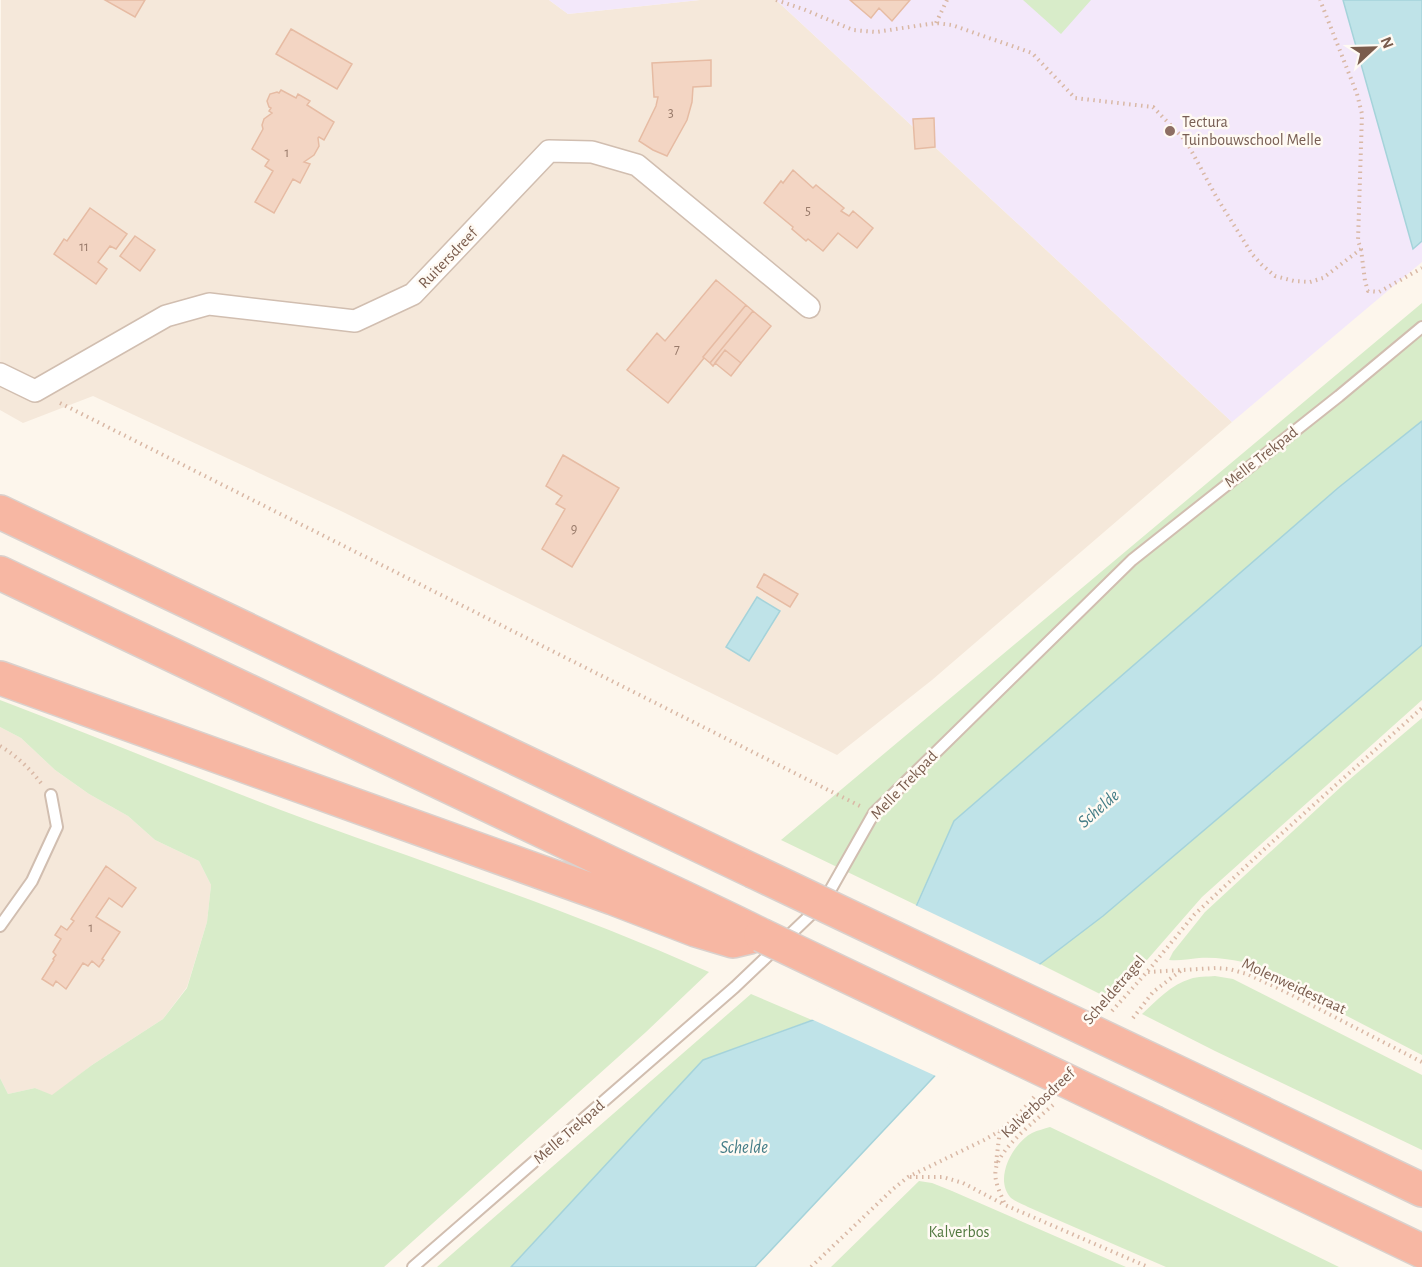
<svg xmlns="http://www.w3.org/2000/svg" width="1422" height="1267" viewBox="0 0 1422 1267" font-family="'Alegreya Sans',sans-serif">
<style>
.residential{fill:#f5e8da}
.education{fill:#f3e8fa}
.green{fill:#d8ecc9}
.water{fill:#bfe3e8;stroke:#a5d3da;stroke-width:1.5}
.pier{fill:#fdf6ec}
.building{fill:#f3d5c3;stroke:#e6bba3;stroke-width:1.5}
.lines{fill:none;stroke-linecap:round;stroke-linejoin:round}
.lane-casing{stroke:#d1beb0;stroke-width:14}
.street-casing{stroke:#d1beb0;stroke-width:24}
.highway-casing{stroke:#dad1cd;stroke-width:36}
.path{stroke:#d9b8a5;stroke-width:4;stroke-dasharray:1.5 4.5;stroke-linecap:butt}
.lane{stroke:#fff;stroke-width:10}
.street{stroke:#fff;stroke-width:21}
.highway{stroke:#f7b7a3;stroke-width:33}
.highway-bridge-casing{stroke:#dad1cd;stroke-width:36;stroke-linecap:butt}
.highway-bridge{stroke:#f7b7a3;stroke-width:33}
.education-dot{fill:#8d6e63;stroke:#fffaf3;stroke-width:2}
.labels{text-anchor:middle;dominant-baseline:central;stroke-width:5;stroke-linejoin:round;paint-order:stroke}
.number-label{font-size:14px;fill:#987a6a}
.education-label{font-size:16px;fill:#785e54;stroke:#fffaf3;text-anchor:start}
.street-label{font-size:16px;fill:#7a5c4d;stroke:#fffaf3}
.park-label{font-size:16px;fill:#537a41;stroke:#fffaf3}
.water-label{font-size:18px;font-style:italic;fill:#437c86;stroke:#fffaf3}
</style>
<rect width="100%" height="100%" fill="#fdf6ec"/>
<path class="residential" d="M1,0H549L568,14L700,0H776L1232,422L932,680L837,755L341,511L93,396L23,423L0,410Z
M0,727L21,738L55,770L89,794L128,816L155,840L199,861L211,885L207,922L187,987L163,1019L92,1065L52,1096L35,1088L8,1094L0,1078Z"/>
<path class="education" d="M549,0H700L568,14Z
M776,0H1422V262L1232,422Z"/>
<path class="green" d="M1023,0H1091L1061,34Z
M1422,303V421L1338,488L954,821L916,905L781,840Z
M1422,645V700L1202,897L1112,1000L1040,964L1103,916Z
M0,700C102,739 203,781 305,819C440,868 577,913 709,972L646,1032L384,1267H0V1078L8,1094L35,1088L52,1095L92,1065L163,1019L187,988L207,922L211,885L199,861L155,840L128,816L89,794L55,770L21,738L0,727Z
M1422,718V1055L1243,962C1228,959 1214,957 1199,958C1188,959 1180,961 1169,960L1173,952L1205,912L1343,785Z
M1215,976L1233,979L1422,1075V1150L1215,1051L1142,1014C1156,1001 1172,984 1190,979C1198,976 1207,977 1215,976Z
M751,994L812,1020L703,1060L511,1267H437Z
M1050,1127L1163,1181L1339,1267H1166L1028,1207C1023,1204 1016,1202 1011,1198C993,1179 1013,1143 1032,1133C1038,1130 1044,1129 1050,1127Z
M919,1181L932,1183L952,1191L1126,1267H831Z"/>
<path class="water" d="M1343,0H1422V241L1413,249Z
M1422,421V645L1103,916L1040,964L755,1267H511L703,1060L813,1020L914,911L954,821L1338,488Z
M757,597L780,611L749,661L726,647Z"/>
<path class="pier" d="M913,904L1043,966L938,1077L809,1018L911,910Z"/>
<path class="building" d="M105,0H145L135,17Z
M850,0H910L892,21L879,8L871,18Z
M291,29L352,64L337,89L276,54Z
M711,60V86L693,87L692,102L687,120L667,156L653,150L639,141L656,106L658,97H654L652,63Z
M281,90L296,98L298,94L310,101L307,105L334,122L324,140L319,137L318,138L319,146L314,155L304,162L310,164L300,183L293,179L274,213L255,202L273,171L265,166L269,160L252,149L263,129L262,125L264,119L272,113L269,111L271,108L269,107L267,101L270,94L277,92L279,93Z
M934,118L935,147L915,149L913,119Z
M793,170L813,188L816,185L844,208L841,211L849,216L853,211L873,228L857,248L838,233L823,251L808,239L806,241L792,229L793,227L764,203L781,181L783,183Z
M90,208L127,234L116,249L110,246L98,262L107,269L96,284L54,254L64,239L67,241Z
M135,236L155,250L140,271L120,256Z
M716,280L746,305L703,357L704,358L668,403L627,370L657,333L665,341Z
M746,305L753,311L710,363L703,357Z
M753,311L771,326L741,363L725,350L713,366L710,363Z
M725,350L741,363L731,376L715,363Z
M563,455L619,488L572,567L542,549L565,509L556,504L562,496L546,486Z
M764,574L798,594L790,607L757,587Z
M106,866L136,888L122,907L109,898L96,917L120,932L102,959L104,960L99,967L92,961L88,966L83,963L66,989L56,981L53,986L42,979L54,960L53,959L56,955L53,952L61,939L55,935L61,926L67,930L74,921L71,919Z"/>
<g class="lines">
<g class="lane-casing">
<path id="lane" d="M0,926L32,881L57,827L51,795
M413,1267L735,987L823,903L874,813L1132,560L1339,396L1422,327"/>
</g>
<g class="street-casing">
<path id="street" d="M0,374L35,391L166,316L209,304L355,321L413,294L549,151L592,152L637,165L809,307"/>
</g>
<g class="highway-casing">
<path id="highway" d="M0,512L753,871
M0,573C198,667 396,760 593,855C649,882 705,907 761,935
M0,678L613,898L696,930L733,941L750,937
M1210,1088L1422,1190
M1155,1123L1422,1251"/>
</g>
<path class="path" d="M776,0L803,9L853,30L876,32L936,23L952,25L1032,53L1075,98L1153,107L1186,141L1217,198L1252,254L1262,265L1275,276L1294,281L1310,282L1323,278L1361,249L1358,241L1362,114L1357,94L1320,0
M936,23L947,0
M1361,249L1365,281L1368,291L1379,292L1422,268
M60,403L860,806
M0,746C17,756 29,768 41,783
M1148,972L1216,968L1229,969L1247,974L1284,991L1422,1062
M1112,1011L1147,972L1194,915L1272,842L1422,708
M1133,1018L1153,992L1183,969
M1053,1105C1037,1119 1000,1148 996,1168C993,1181 1001,1194 1005,1205L1148,1267
M996,1163L1000,1130
M910,1177H943L963,1183L1005,1205
M811,1267L893,1189L908,1177L984,1140L1000,1131L1018,1115L1034,1097"/>
<use href="#lane" class="lane"/>
<use href="#street" class="street"/>
<use href="#highway" class="highway"/>
<g class="highway-bridge-casing">
<path id="highway-bridge" d="M753,871L1210,1088
M761,935L1155,1123"/>
</g>
<use href="#highway-bridge" class="highway-bridge"/>
</g>
<circle class="education-dot" cx="1170" cy="131" r="6"/>
<g class="labels">
<g class="number-label">
<text x="671" y="113">3</text>
<text x="287" y="153">1</text>
<text x="808" y="211">5</text>
<text x="84" y="247">11</text>
<text x="677" y="349">7</text>
<text x="574" y="529">9</text>
<text x="91" y="928">1</text>
</g>
<g class="education-label">
<text x="1182" y="122">Tectura<tspan x="1182" dy="18">Tuinbouwschool Melle</tspan></text>
</g>
<g class="street-label">
<text transform="translate(448 258) rotate(-46)">Ruitersdreef</text>
<text transform="translate(1261 457) rotate(-38)">Melle Trekpad</text>
<text transform="translate(904 785) rotate(-46)">Melle Trekpad</text>
<text transform="translate(1294 986) rotate(25)">Molenweidestraat</text>
<text transform="translate(1114 990) rotate(-49)">Scheldetragel</text>
<text transform="translate(1038 1103) rotate(-43)">Kalverbosdreef</text>
<text transform="translate(569 1132) rotate(-41)">Melle Trekpad</text>
</g>
<g class="park-label">
<text x="959" y="1232">Kalverbos</text>
</g>
<g class="water-label">
<text transform="translate(1099 809) rotate(-41)">Schelde</text>
<text x="744" y="1148">Schelde</text>
</g>
</g>
<g transform="translate(1374 48) rotate(68)" stroke="#fffaf3" stroke-width="4.5" paint-order="stroke">
<path d="M0-4.5L10 22L0 15L-10 22Z" fill="#7a5c4d"/>
<text y="-9" font-size="16" font-weight="bold" text-anchor="middle" fill="#7a5c4d">N</text>
</g>
</svg>
